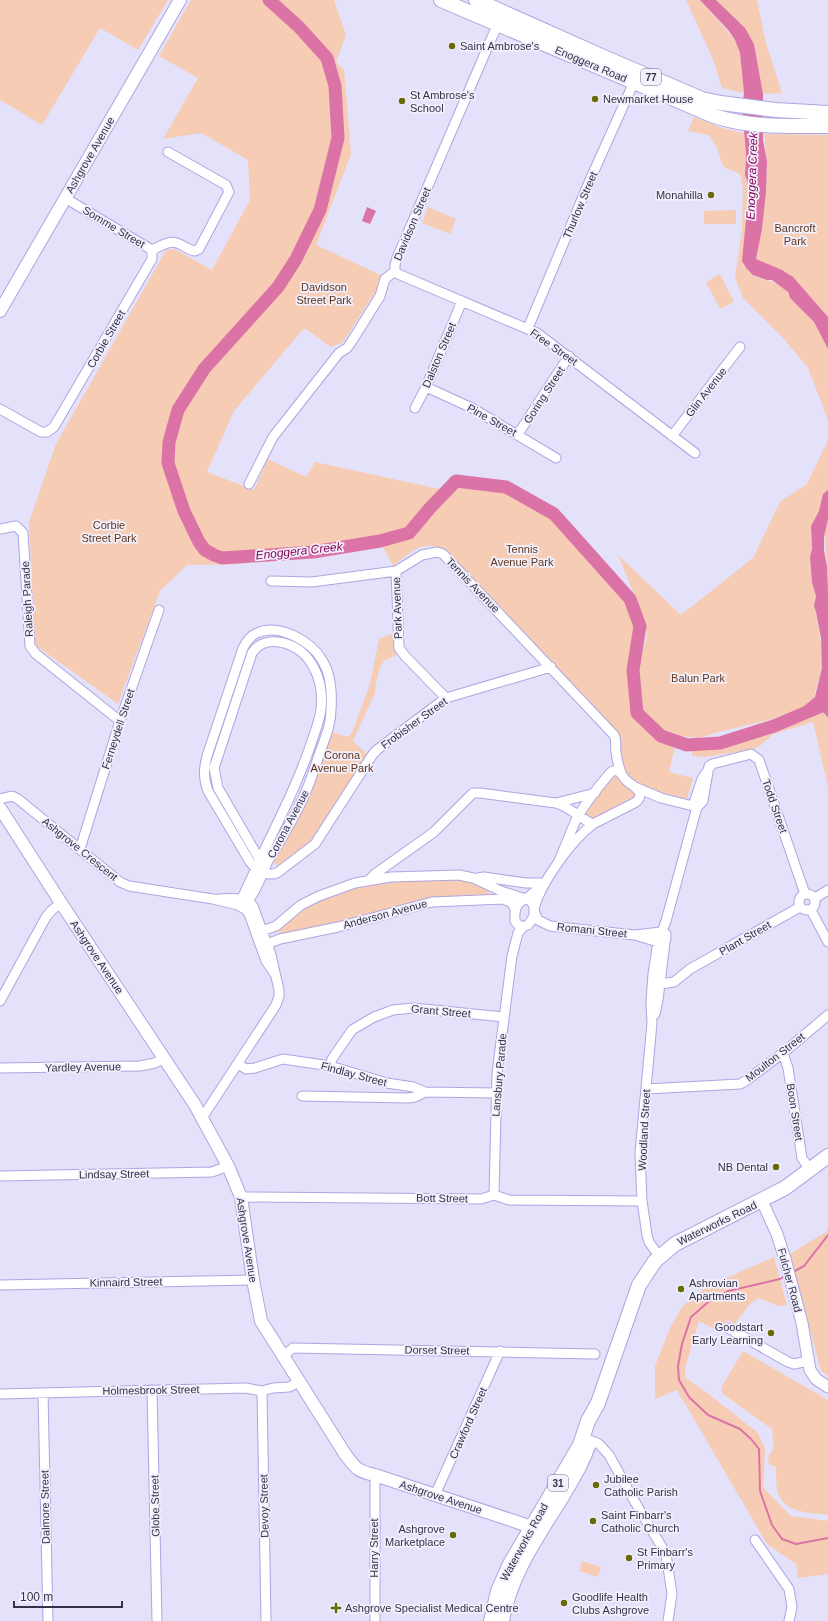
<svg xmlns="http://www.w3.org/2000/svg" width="828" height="1621" viewBox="0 0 828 1621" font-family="Arial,sans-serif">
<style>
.green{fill:#f7ccb4}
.water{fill:#dc73a6}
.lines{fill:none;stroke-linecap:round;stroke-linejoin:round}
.stream{stroke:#dc73a6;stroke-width:2}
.river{stroke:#dc73a6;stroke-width:13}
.minor-casing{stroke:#aea5e1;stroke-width:11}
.tertiary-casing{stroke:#aea5e1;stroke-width:13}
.secondary-casing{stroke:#aea5e1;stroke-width:14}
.primary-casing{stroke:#aea5e1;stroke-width:16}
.minor{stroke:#fff;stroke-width:9}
.tertiary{stroke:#fff;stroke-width:11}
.secondary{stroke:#fff;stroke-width:12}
.primary{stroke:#fff;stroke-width:14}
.poi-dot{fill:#686a09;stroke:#f1f0fc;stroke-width:1.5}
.labels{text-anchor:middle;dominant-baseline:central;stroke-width:3.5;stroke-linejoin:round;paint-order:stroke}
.shield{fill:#f1f0fc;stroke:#6d6a7f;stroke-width:1}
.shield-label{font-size:10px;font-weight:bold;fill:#353149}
.poi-label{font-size:11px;fill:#353149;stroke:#f1f0fc;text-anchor:start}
.street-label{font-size:11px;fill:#353149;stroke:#f1f0fc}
.park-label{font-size:11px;fill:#5f361d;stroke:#f1f0fc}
.water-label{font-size:12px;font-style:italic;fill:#880056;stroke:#f1f0fc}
</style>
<rect width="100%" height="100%" fill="#e4e1fa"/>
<path class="green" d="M0,0H168L138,50L100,28L42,125L0,100Z
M191,0H334L346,35L336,62L344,70L351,154L316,245L385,277L343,342L331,347L304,328L234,411L207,472L254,490L268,459L306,477L315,462L439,489L404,532L317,547L257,550L242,564L187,565L160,591L118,704L35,645L29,522L56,444L166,250L174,249L212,270L250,200L248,160L201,133L163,139L198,78L159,56Z
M686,0H700L735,40L740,53L744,93L722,88L714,62Z
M716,0H757L766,43L782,93L763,94L754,44Z
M694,117L722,128L744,133L746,154L745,175L752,195L746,220L743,265C746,268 749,272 752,274C763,282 784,280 789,296L814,322L828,349V420L808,368L783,338L743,298L735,278L742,228L743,187C741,183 742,180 741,177C738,170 728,171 723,166L716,146L709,135L688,131Z
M764,134L828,135V317L790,275L756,259L757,258L756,254L762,229L766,192L767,161Z
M428,207L456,219L450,234L422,223Z
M736,210V224H704V211Z
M720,274L734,302L720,309L706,282Z
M828,440V490L824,493L819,511L813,522L811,531L812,549L810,557L812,583L816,596L814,606L816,612L823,658L822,668L813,700L807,706L769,720L718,732L699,738L681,736L662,729L650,722L641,709L639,666L647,635L645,620L618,555L681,615L753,558L780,502L807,484Z
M456,481L506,487L554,514L630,599L640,626L633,670L637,713L661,736L687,745L675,747L669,772L693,778L687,799C665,793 626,787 621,760C619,752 620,743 620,735L447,551C422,538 412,551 393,566L380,541L409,533L430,508Z
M828,519V593C826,584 828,576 827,567C826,551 822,536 828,519Z
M394,633L398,654L384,661L380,668L376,682L375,693L353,741L369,756L314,840L281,865H275L274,861L308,796L331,732L348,737L352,733L370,684L379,639Z
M814,711C820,711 825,711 828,718V786L813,722L773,734L761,745L754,749L706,757L692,756V748C700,747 709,748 717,746C751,739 782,724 814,711Z
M615,774L635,790L636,798L593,820L585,815V814L605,781Z
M454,878C463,879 487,884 489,894L488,895L441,898L373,916L282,934L279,932C279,926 285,922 290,918C325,882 406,882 454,878Z
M828,1227V1376L821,1371L790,1254L826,1232Z
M774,1257L787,1305L778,1306L758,1298L748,1306L735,1324L728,1320L720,1332L699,1321L685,1368V1377L711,1396L757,1432L765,1449L763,1487L791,1516L828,1521V1574L798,1578L796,1564L767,1544L677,1390L655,1399V1366L670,1328L682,1307L706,1287Z
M743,1351L828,1400V1515C809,1512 783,1514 777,1490C776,1483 776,1474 776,1467L769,1464L768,1457L774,1448L772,1429L723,1394L721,1390L722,1386Z
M582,1561L601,1567L598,1577L579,1571Z"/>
<path class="water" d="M700,0H716L745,28L754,44L763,94V140L767,161L766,192L762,229L756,259L782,270L793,277L828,317V349L814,322L790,298L788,292L772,280H767L753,275L746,268L742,261L746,220L752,195L745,175L746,154L742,106L744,93L740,53L735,40L729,31Z
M367,207L376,211L370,224L362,221Z
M828,490V519L824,537V550L827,567L828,593V718C823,708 813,711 805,715L803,707L815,697L822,668L821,638L816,612L814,606L816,596L812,583L810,557L812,549L811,526L819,511L823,494Z"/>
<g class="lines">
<path class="stream" d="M793,1272L804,1266L828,1235
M785,1276L780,1279L728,1291L707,1303L691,1317L682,1344L678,1366L679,1380L689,1397L708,1415L740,1429L751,1439L759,1449L760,1491L772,1525L782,1539L796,1544L828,1538"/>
<path class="river" d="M269,0L299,27L327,58L335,86L338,138L320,210L296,259L278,287L204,369L178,410L169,442L168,463L184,511L199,542L205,550L214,555L222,558L313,552L380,541L409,533L430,508L456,481L506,487L554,514L630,599L640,626L633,670L637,713L661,736L687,745L720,743L774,726L819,707L828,698"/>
<g class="minor-casing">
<path id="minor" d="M65,198L152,250
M152,250C159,247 169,240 177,243C183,245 188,250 195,251L199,249L229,192L226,185L168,152
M395,271L398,274L537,333L695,453
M395,271V265L397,258L492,37L498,24L501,21
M528,328L590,180L634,82
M426,387L472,408L556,458
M415,408L426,387L462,301
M0,409L41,432H47L54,427L152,259V250
M518,434L569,356
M672,436L740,347
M249,484L273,437L339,353L347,348L352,341L380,296L385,279L395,271
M0,529L16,526L23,533L30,646L36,654L120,721
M396,571L399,648L405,656L446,698
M271,581L312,582L396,571L422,555L437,552L443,554L614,735C617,740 615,746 616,752C617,760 619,768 622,775
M635,787L661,798L697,807
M0,799L12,796L18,799L120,882L129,886L213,899L238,905L245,909L249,914L266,961L274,973
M556,803L595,793
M693,806L702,779L712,764L751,754L759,760L805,894
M80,849L120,721L159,610
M477,878L484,877L526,883H545
M368,881L375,874L434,832L473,793H480L556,803C570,807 579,818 593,824L636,802C647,792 632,786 626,780C623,777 621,772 617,771C614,770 613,771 611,772C598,787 584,804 575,822L559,861
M799 902a8 8 0 1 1 16 0a8 8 0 1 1-16 0Z
M815,898L828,890
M526,899L545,883
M528,899C538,906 535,917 528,925L520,927L515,921C514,911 516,900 528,899Z
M242,907C253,899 262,875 268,861C282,838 297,814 307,789C312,777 316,764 320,752C325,738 331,725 331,710C332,695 331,674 322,660C311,641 279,623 257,633C250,636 246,642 243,648L208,753C204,765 203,779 208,791L250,862C255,869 267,877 277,873L315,844L373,754L378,749L446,698L551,667
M242,907C241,901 242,897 245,892C251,879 257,866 263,853C281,816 299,780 312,741C315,731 320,720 321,709C324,682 313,651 284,643C271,640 260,641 252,653L214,768L218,788L261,862L263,872
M534,908C542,881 571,841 593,824
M811,910L828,942
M534,911L538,920L550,926L635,935L658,942L666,939L661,932L635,935
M256,933L276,926L301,905L319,896L355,883L391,877L459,875L473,878L501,891L526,899
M262,946L280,939L338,927L432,902L503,899L512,903L515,909
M653,980L660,984L674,982L690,969L800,907
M0,1001L46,917L52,910L61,903
M655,1014L658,1000L666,934
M783,1053L788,1068L802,1158L810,1170
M238,1064L246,1069L255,1068L283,1059L330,1066L387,1083L413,1087L425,1092L496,1093
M330,1066L332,1059L352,1030L374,1017L393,1010L413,1008L504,1017
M0,1068L140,1066L155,1063L164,1058
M646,1089L740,1084L747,1080L783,1053L828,1015
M302,1096L408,1098L415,1097L425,1092
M202,1118L276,1005L279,996V990L271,955L253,906C245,897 230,898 219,899
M0,1176L212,1172L228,1166
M494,1195L497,1073L512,956L518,933L523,927
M241,1197L481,1199L494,1195L509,1200L642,1201
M659,1256L649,1242L647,1235L642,1201L640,1153L652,1023L651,1002L653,974L658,942L666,921L697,807L703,801L709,766
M0,1285L253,1280
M728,1328L788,1362L794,1364L808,1361
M283,1356L293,1348L595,1354
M152,1390L157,1621
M262,1391L266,1621
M43,1393L48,1621
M0,1394L245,1388L262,1391L273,1388L289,1387L299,1382
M585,1438L599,1444L609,1455L635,1502L666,1554L672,1594L668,1621
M435,1495L500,1351
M755,1540L789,1589L792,1607L789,1621
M375,1621V1475"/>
</g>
<g class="tertiary-casing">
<path id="tertiary" d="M762,1201L777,1234L785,1259L802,1323L810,1370L816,1379L828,1387"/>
</g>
<g class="secondary-casing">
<path id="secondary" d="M0,311L180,0
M0,808L61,903L195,1105L228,1166L241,1197L253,1280L261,1321L345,1454C356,1468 356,1471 375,1475L541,1530"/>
</g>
<g class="primary-casing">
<path id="primary" d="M441,0L714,116C751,128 789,126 828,126
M476,0L608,59L702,99L721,103L776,110L828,113
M491,1621L498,1591L510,1564L580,1445L588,1421L598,1403L639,1285L655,1261L675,1244L785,1188L828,1156
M502,1621C510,1574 539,1534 563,1495C573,1478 583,1462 589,1443"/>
</g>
<use href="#minor" class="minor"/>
<use href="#tertiary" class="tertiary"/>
<use href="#secondary" class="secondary"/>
<use href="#primary" class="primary"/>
</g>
<g class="poi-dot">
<circle cx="452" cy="46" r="4"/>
<circle cx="595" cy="99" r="4"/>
<circle cx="402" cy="101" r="4"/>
<circle cx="711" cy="195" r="4"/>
<circle cx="776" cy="1167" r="4"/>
<circle cx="681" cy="1289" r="4"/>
<circle cx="771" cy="1333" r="4"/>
<circle cx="596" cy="1485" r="4"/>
<circle cx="593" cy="1521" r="4"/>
<circle cx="453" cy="1535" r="4"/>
<circle cx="629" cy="1558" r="4"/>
<circle cx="564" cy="1603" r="4"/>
<path d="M334 1602h4v4h4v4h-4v4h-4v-4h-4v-4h4z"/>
</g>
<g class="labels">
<g class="shield">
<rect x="641" y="69" width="20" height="16" rx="3"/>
<rect x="548" y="1475" width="20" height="16" rx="3"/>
</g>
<g class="shield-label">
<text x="651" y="77">77</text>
<text x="558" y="1483">31</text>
</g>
<g class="poi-label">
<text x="460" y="46">Saint Ambrose's</text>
<text x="410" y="95">St Ambrose's<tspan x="410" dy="13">School</tspan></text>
<text x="603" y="99">Newmarket House</text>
<text x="703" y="195" text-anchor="end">Monahilla</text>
<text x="768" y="1167" text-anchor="end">NB Dental</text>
<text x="689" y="1283">Ashrovian<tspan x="689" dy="13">Apartments</tspan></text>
<text x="763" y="1327" text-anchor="end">Goodstart<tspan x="763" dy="13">Early Learning</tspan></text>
<text x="604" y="1479">Jubilee<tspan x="604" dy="13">Catholic Parish</tspan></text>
<text x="601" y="1515">Saint Finbarr's<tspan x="601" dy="13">Catholic Church</tspan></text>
<text x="445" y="1529" text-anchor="end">Ashgrove<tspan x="445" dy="13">Marketplace</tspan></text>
<text x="637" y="1552">St Finbarr's<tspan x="637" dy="13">Primary</tspan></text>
<text x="572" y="1597">Goodlife Health<tspan x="572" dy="13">Clubs Ashgrove</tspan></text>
<text x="345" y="1608">Ashgrove Specialist Medical Centre</text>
</g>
<g class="street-label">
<text transform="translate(591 64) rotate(23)">Enoggera Road</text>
<text transform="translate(90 155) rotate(-60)">Ashgrove Avenue</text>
<text transform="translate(580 205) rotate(-67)">Thurlow Street</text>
<text transform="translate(412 224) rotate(-67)">Davidson Street</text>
<text transform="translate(114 227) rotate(31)">Somme Street</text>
<text transform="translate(106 339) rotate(-60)">Corbie Street</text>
<text transform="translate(554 347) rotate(35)">Free Street</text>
<text transform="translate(439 355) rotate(-67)">Dalston Street</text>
<text transform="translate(706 392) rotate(-52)">Glin Avenue</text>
<text transform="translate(544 395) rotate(-57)">Goring Street</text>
<text transform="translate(492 420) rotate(29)">Pine Street</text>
<text transform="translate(473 585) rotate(46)">Tennis Avenue</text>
<text transform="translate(27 599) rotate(-93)">Raleigh Parade</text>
<text transform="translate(397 608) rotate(-92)">Park Avenue</text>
<text transform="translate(414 723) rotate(-36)">Frobisher Street</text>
<text transform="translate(118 729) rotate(-72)">Ferneydell Street</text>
<text transform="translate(775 806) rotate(71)">Todd Street</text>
<text transform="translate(288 824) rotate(-62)">Corona Avenue</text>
<text transform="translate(80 849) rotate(39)">Ashgrove Crescent</text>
<text transform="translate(385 914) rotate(-15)">Anderson Avenue</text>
<text transform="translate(592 930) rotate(6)">Romani Street</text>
<text transform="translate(745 938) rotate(-30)">Plant Street</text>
<text transform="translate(97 957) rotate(56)">Ashgrove Avenue</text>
<text transform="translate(441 1011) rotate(5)">Grant Street</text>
<text transform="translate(775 1057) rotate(-38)">Moulton Street</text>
<text transform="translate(83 1067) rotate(-1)">Yardley Avenue</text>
<text transform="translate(354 1074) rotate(15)">Findlay Street</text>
<text transform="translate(499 1075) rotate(-85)">Lansbury Parade</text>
<text transform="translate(795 1112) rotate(81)">Boon Street</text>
<text transform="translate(644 1130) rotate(-87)">Woodland Street</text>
<text transform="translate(114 1174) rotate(-1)">Lindsay Street</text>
<text transform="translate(442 1198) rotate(1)">Bott Street</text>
<text transform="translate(717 1223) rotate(-26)">Waterworks Road</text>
<text transform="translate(247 1240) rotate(81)">Ashgrove Avenue</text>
<text transform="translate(790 1280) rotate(75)">Fulcher Road</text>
<text transform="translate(126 1282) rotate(-1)">Kinnaird Street</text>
<text transform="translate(437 1350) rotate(1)">Dorset Street</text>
<text transform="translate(151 1390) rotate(-1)">Holmesbrook Street</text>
<text transform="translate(468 1423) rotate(-66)">Crawford Street</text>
<text transform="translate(441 1497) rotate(18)">Ashgrove Avenue</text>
<text transform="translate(155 1506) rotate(-91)">Globe Street</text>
<text transform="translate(264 1506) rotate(-91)">Devoy Street</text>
<text transform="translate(45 1507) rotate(-91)">Dalmore Street</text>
<text transform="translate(524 1542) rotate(-61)">Waterworks Road</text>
<text transform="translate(374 1548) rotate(-90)">Harry Street</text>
</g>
<g class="park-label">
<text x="795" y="228">Bancroft<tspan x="795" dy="13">Park</tspan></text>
<text x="324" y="287">Davidson<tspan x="324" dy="13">Street Park</tspan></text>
<text x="109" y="525">Corbie<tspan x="109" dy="13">Street Park</tspan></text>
<text x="522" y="549">Tennis<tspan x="522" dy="13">Avenue Park</tspan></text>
<text x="698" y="678">Balun Park</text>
<text x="342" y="755">Corona<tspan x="342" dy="13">Avenue Park</tspan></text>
</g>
<g class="water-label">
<text transform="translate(752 176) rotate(-88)">Enoggera Creek</text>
<text transform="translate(299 551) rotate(-6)">Enoggera Creek</text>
</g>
</g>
<path d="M14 1601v6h108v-6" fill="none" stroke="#353149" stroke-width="2"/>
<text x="20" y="1601" font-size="12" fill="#353149" stroke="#f1f0fc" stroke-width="3" paint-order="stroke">100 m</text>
</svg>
